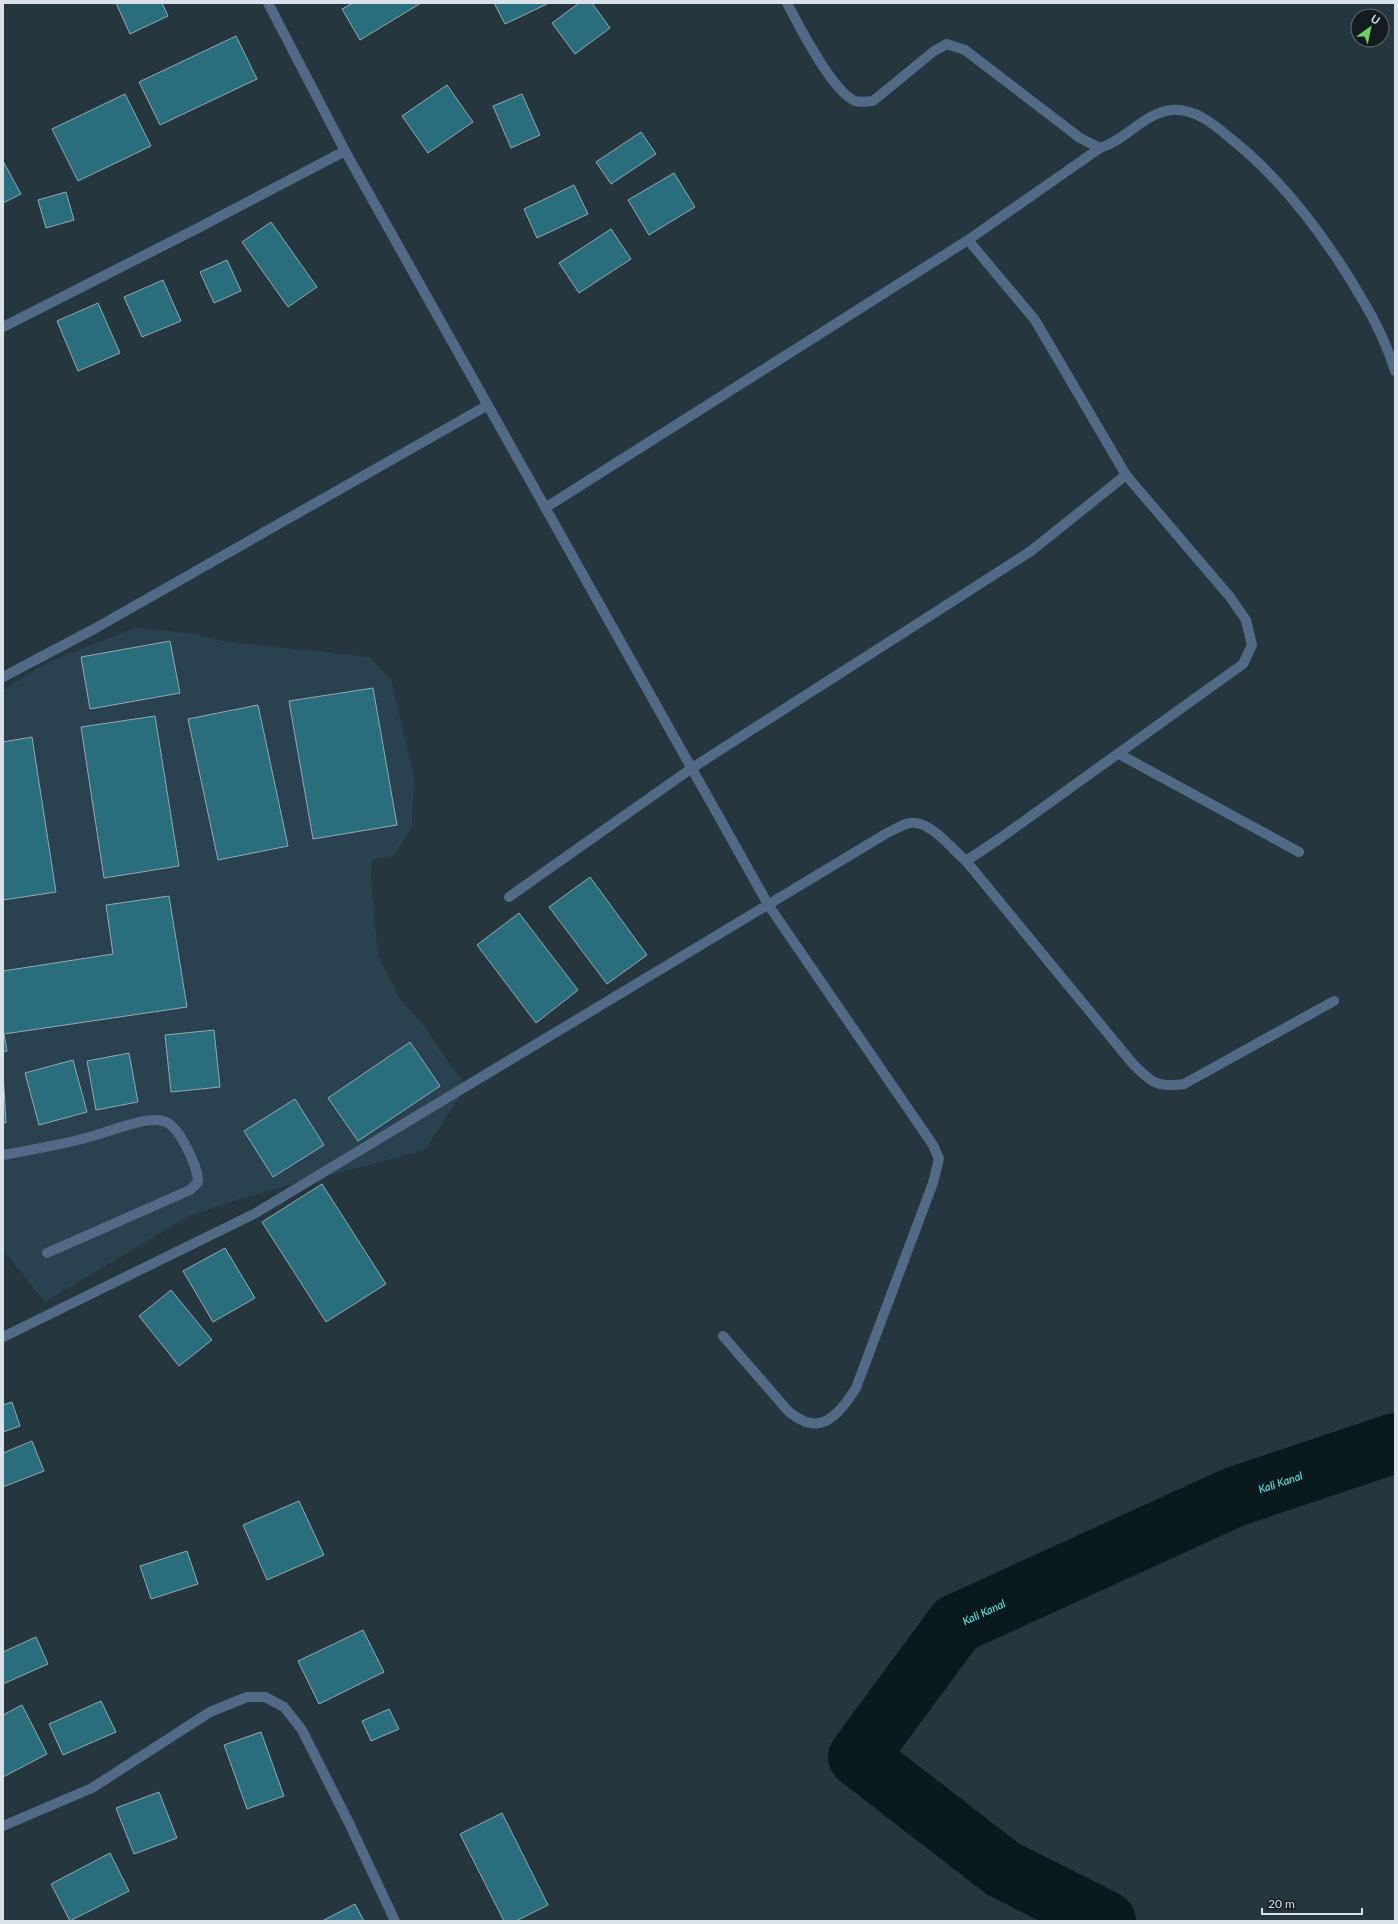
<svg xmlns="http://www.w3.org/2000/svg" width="1398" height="1924" viewBox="0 0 1398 1924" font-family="Lato,sans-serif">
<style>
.built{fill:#2a414f}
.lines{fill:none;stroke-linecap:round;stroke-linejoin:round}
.river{stroke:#081a1b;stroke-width:60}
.building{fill:#2a6e7e;stroke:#92aab1}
.service{stroke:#536a87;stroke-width:10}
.minor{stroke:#536a87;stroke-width:10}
.labels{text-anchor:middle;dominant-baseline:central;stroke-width:3;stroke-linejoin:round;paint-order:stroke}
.water-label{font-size:11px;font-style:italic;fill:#63eff2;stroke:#151c20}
</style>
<rect width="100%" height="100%" fill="#25363f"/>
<path class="built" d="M135,628L190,633L227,642L369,657L391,680L414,776L412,827L394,856L371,860L372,892L378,956L401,1000L423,1025L466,1087L425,1150L253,1195L189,1216L45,1302L3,1250V690L48,662Z"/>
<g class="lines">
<path class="river" id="s1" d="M1106,1921L1003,1869L858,1757L956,1624L1234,1497L1395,1443"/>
</g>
<path class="building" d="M116,3H162L168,16L130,34Z
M353,3H421L360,40L342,9Z
M494,3H546L547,4L505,24Z
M579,3H592L610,28L575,54L552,23Z
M236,36L257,79L160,125L139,82Z
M447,85L473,122L428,153L402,116Z
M125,94L151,146L78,181L52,129Z
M522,94L540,135L511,148L493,106Z
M641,132L656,154L611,184L596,162Z
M3,161L21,194L3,203Z
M674,173L695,207L649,235L628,200Z
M574,185L588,214L537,238L524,209Z
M66,192L74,220L46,228L38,200Z
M271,222L317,287L288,307L242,242Z
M611,229L631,259L579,293L559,263Z
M227,260L241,291L214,303L200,272Z
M163,280L181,321L142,337L124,297Z
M98,303L120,353L78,371L57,321Z
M170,641L180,693L90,709L81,657Z
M373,688L397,825L313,839L289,701Z
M258,705L288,846L218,860L188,719Z
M155,716L179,866L104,878L81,727Z
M32,737L56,892L3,900V742Z
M590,877L647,955L607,984L549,907Z
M169,896L187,1007L4,1034L7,1051L3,1052V971L113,954L106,905Z
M519,913L578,990L536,1023L477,945Z
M214,1030L220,1087L171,1092L165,1035Z
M410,1042L440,1086L358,1141L328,1098Z
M129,1053L138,1102L96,1110L87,1061Z
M73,1060L87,1112L39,1125L25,1073Z
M3,1071L6,1123H3Z
M295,1099L324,1145L273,1177L244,1131Z
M322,1184L386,1284L326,1322L262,1222Z
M225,1248L255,1298L213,1322L183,1271Z
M171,1290L212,1340L179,1366L139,1316Z
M12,1402L20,1426L3,1432V1405Z
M32,1441L44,1471L3,1487V1453Z
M299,1501L324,1555L267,1580L243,1525Z
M187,1551L198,1584L151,1599L140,1566Z
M363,1630L384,1672L319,1704L298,1661Z
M36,1637L48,1664L3,1684V1652Z
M101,1701L116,1732L63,1755L49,1724Z
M22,1705L47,1754L3,1777V1715Z
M389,1709L399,1729L371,1741L362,1721Z
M261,1732L284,1796L247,1809L224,1745Z
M159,1792L177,1838L134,1854L116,1808Z
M502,1813L548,1905L516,1921H504L460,1834Z
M110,1853L129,1891L70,1921L51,1884Z
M355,1904L364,1921H322Z"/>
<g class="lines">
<path class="service" d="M509,897L692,768
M3,1155C31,1150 59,1145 86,1138C106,1133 145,1116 163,1121C179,1124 198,1167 198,1182L190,1190L47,1253"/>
<path class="minor" d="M268,3L345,151L769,906L933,1145L939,1159L933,1183L856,1388C847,1402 831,1427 811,1423C803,1422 796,1417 789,1412L723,1336
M787,3C799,26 832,91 855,101C860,103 868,101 873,101L934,51L947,44L965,50L1080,138L1100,148C1126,140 1143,114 1171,110C1194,108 1214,124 1230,138C1277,175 1313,221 1345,271C1366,305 1383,332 1395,371
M968,240L1100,148
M3,327L200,227L345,151
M545,508L968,240L1035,320L1126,475L1031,551L692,768
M3,677L94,629L488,405
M1119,754L1299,852
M966,861L1133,1064C1151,1082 1157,1088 1184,1084L1334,1001
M3,1337L254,1214L887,833C894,830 903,824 910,823C930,820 952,849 966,861L999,839L1243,664L1252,645L1246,620L1230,597L1126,475
M3,1826L92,1788L210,1712L247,1697H265L284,1707L302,1730L349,1823L395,1921"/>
</g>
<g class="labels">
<g class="water-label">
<text stroke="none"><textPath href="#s1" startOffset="818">Kali Kanal</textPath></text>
<text stroke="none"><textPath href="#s1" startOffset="494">Kali Kanal</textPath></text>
</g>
</g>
<rect width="1398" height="1924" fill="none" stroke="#d8e2e8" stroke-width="8"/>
<g transform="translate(1370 28) rotate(33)"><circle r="19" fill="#151c20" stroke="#636b70"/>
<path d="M0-3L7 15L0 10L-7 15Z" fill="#71d25e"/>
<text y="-6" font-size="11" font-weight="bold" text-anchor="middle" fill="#d8e2e8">U</text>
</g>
<path d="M1262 1908v6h100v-6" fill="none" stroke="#d8e2e8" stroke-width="2"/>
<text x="1268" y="1908" font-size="12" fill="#d8e2e8" stroke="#151c20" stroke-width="3" paint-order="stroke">20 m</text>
</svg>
